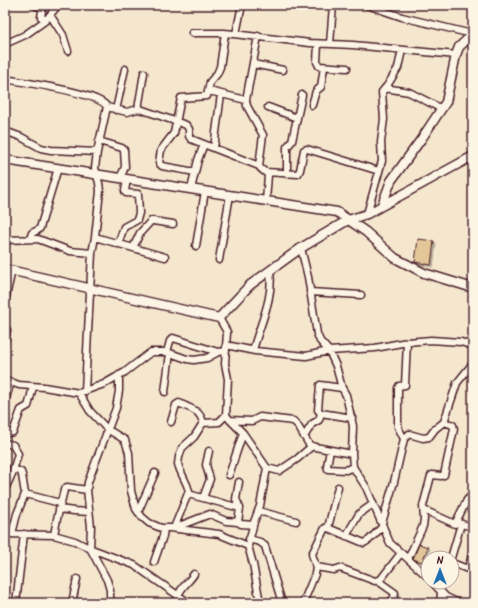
<svg xmlns="http://www.w3.org/2000/svg" width="478" height="608" viewBox="0 0 478 608" font-family="Kalam,sans-serif">
<style>
.building{fill:#e4c798;stroke:#4a1f2b;filter:url(#shadow)}
.lines{fill:none;stroke-linecap:round;stroke-linejoin:round}
.street-casing{stroke:#4a1f2b;stroke-width:9}
.secondary-casing{stroke:#4a1f2b;stroke-width:11}
.street{stroke:#fcf5e5;stroke-width:6}
.secondary{stroke:#fcf5e5;stroke-width:8}
</style>
<defs>
<filter id="shadow"><feDropShadow dx="2" dy="2" stdDeviation="0" flood-color="#0004"/></filter>
</defs>
<rect width="100%" height="100%" fill="#f5e7ce"/>
<filter id="ink" filterUnits="userSpaceOnUse"><feTurbulence type="fractalNoise" baseFrequency=".025" numOctaves="2"/><feDisplacementMap in="SourceGraphic" scale="8" xChannelSelector="R" yChannelSelector="G"/><feConvolveMatrix kernelMatrix="1 2 1 2 8 2 1 2 1" color-interpolation-filters="sRGB"/></filter>
<g filter="url(#ink)">
<path class="building" d="M418,239L434,241L431,265L415,262Z
M419,544L428,547L422,562L413,559Z"/>
<g class="lines">
<g class="street-casing">
<path id="street" d="M35,5L42,8
M43,5L41,17L46,20
M367,5L402,17L472,34
M50,15L63,35L68,51
M192,33H225L310,43L353,45L456,55
M236,34L242,5
M258,36L246,100L247,106L263,135L259,166
M5,44L25,35L46,20L58,5
M318,44L317,62L319,66L347,68
M330,44L333,5
M253,64L283,70
M5,79C22,82 101,93 107,107L97,152L95,168L99,183L100,191L95,237L92,253L85,391
M385,88L409,92L442,109
M209,91L246,100
M312,105L316,91L321,87L324,67
M107,107L127,112L138,109L143,110L186,125L189,129V136L191,139L259,166C261,171 266,171 268,175L266,201
M268,107L297,118
M138,109L144,73
M116,110L125,69
M5,131L21,137L41,148L51,150L97,152
M99,141L122,148L124,150L125,167L120,178
M214,148L221,94
M195,172L162,166L159,163L161,150L174,133L181,98L207,96L210,82L217,74L220,67L225,33
M266,172L298,174L300,170L304,150L307,149L379,171
M287,174V147L292,141L302,95
M191,189L198,160L204,144
M367,214L382,161L381,142L384,119L382,92L387,86L398,68L402,50
M95,237L165,257
M30,239L32,233L38,230L40,228L58,168
M5,240L38,239L70,251L92,253
M118,244L124,227L137,220L139,213L138,194L126,193L125,191L127,179
M196,246L205,191
M133,248L140,233L151,221H153L173,224
M301,248L308,277L317,334L320,341L329,351L336,366L342,388L346,395L353,426L352,454L353,467L366,487L390,543L428,577
M219,260L230,195
M310,292L361,295
M5,301L12,270
M219,318L227,332L225,364L228,379L226,415L230,420L243,433L267,468L260,506L254,522L248,546L253,564L260,603
M5,328L7,330L5,339
M226,345L255,351L306,356L329,351L375,348L407,342L431,340L461,342L473,346
M253,350C260,324 274,298 270,271
M167,352L170,341L173,338L218,352
M5,380L19,385L44,387L79,393L104,384L125,372L151,352H167L187,359L194,360L207,358L218,352L226,351
M342,388L320,385L318,410L321,413L352,418
M165,392L170,353
M79,393L90,411L107,429L125,440L129,453L131,491L136,509L142,517L149,523L161,528H170L219,534L248,546
M5,401L11,382
M230,420L252,421L260,417L293,421L296,423L310,446L352,454
M171,422L176,405L179,403C190,409 200,409 203,423
M7,433L13,432L21,410L28,406L29,403L33,387
M304,437L312,424L319,420L321,413
M404,439L398,427V388L399,386L405,385L407,342
M5,443L13,445L18,454L12,474L5,489
M330,450L327,466L328,469L346,470L353,467
M267,468L279,471L297,459L312,446
M13,469L21,472L22,475L25,494
M229,475L243,433
M239,482L236,499L240,508L238,522L241,524L253,525
M188,494L240,508
M203,498L210,479L206,465L209,451
M59,509L74,511L89,512
M424,510L455,524L467,500L469,498L473,499
M258,511L296,521
M138,512L155,473
M382,523L394,482L404,439L409,434L423,438L429,437L435,429L444,422L457,383L473,363
M458,523L473,527
M174,528L189,491L187,485L180,470L178,464L179,457L182,448L194,437L203,423L219,422L226,415
M174,528L210,514L226,521L238,522
M328,528L338,487
M5,534L54,535L75,541L89,548L134,565L189,603
M12,534L17,514L25,494L60,503
M54,535L57,519L64,490L67,487L87,490
M346,536L359,514L373,504
M249,539L260,542L265,546L282,603
M451,558L461,524
M408,559L423,526L424,519L423,506L431,476L432,475L441,476L444,475L454,429L453,425L444,422
M154,562L163,536L164,528
M452,563L473,571
M316,567L334,570L340,568L375,581L381,579L401,553
M468,569L473,551
M378,581L395,593L394,597L390,603
M432,582L446,597L459,603
M178,596C181,587 189,582 194,574
M16,603L24,534
M72,603L77,579
M110,603V590L107,580L90,548L91,527L87,490L88,482L116,408L119,391V375
M303,603L315,574L316,567L312,554L325,528H328L364,543L369,540L383,526
M440,603L441,593"/>
</g>
<g class="secondary-casing">
<path id="secondary" d="M5,160L337,212L366,232L395,258L424,273L473,288
M382,205L391,181L422,138L446,102L456,55L459,47L473,34
M5,269L219,318L250,285L301,248L348,220L367,214L473,156"/>
</g>
<use href="#street" class="street"/>
<use href="#secondary" class="secondary"/>
</g>
</g>
<rect width="478" height="608" fill="none" stroke="#fcf5e5" stroke-width="20"/>
<rect x="10" y="10" width="458" height="588" fill="none" stroke="#4a1f2b" stroke-width="1.5" filter="url(#ink)"/>
<g transform="translate(440 570)"><circle r="19" fill="#fcf5e5" stroke="#b59f9b"/>
<path d="M0-3L7 15L0 10L-7 15Z" fill="#1f6fb2"/>
<text y="-6" font-size="11" font-weight="bold" text-anchor="middle" fill="#4a1f2b">N</text>
</g>
</svg>
